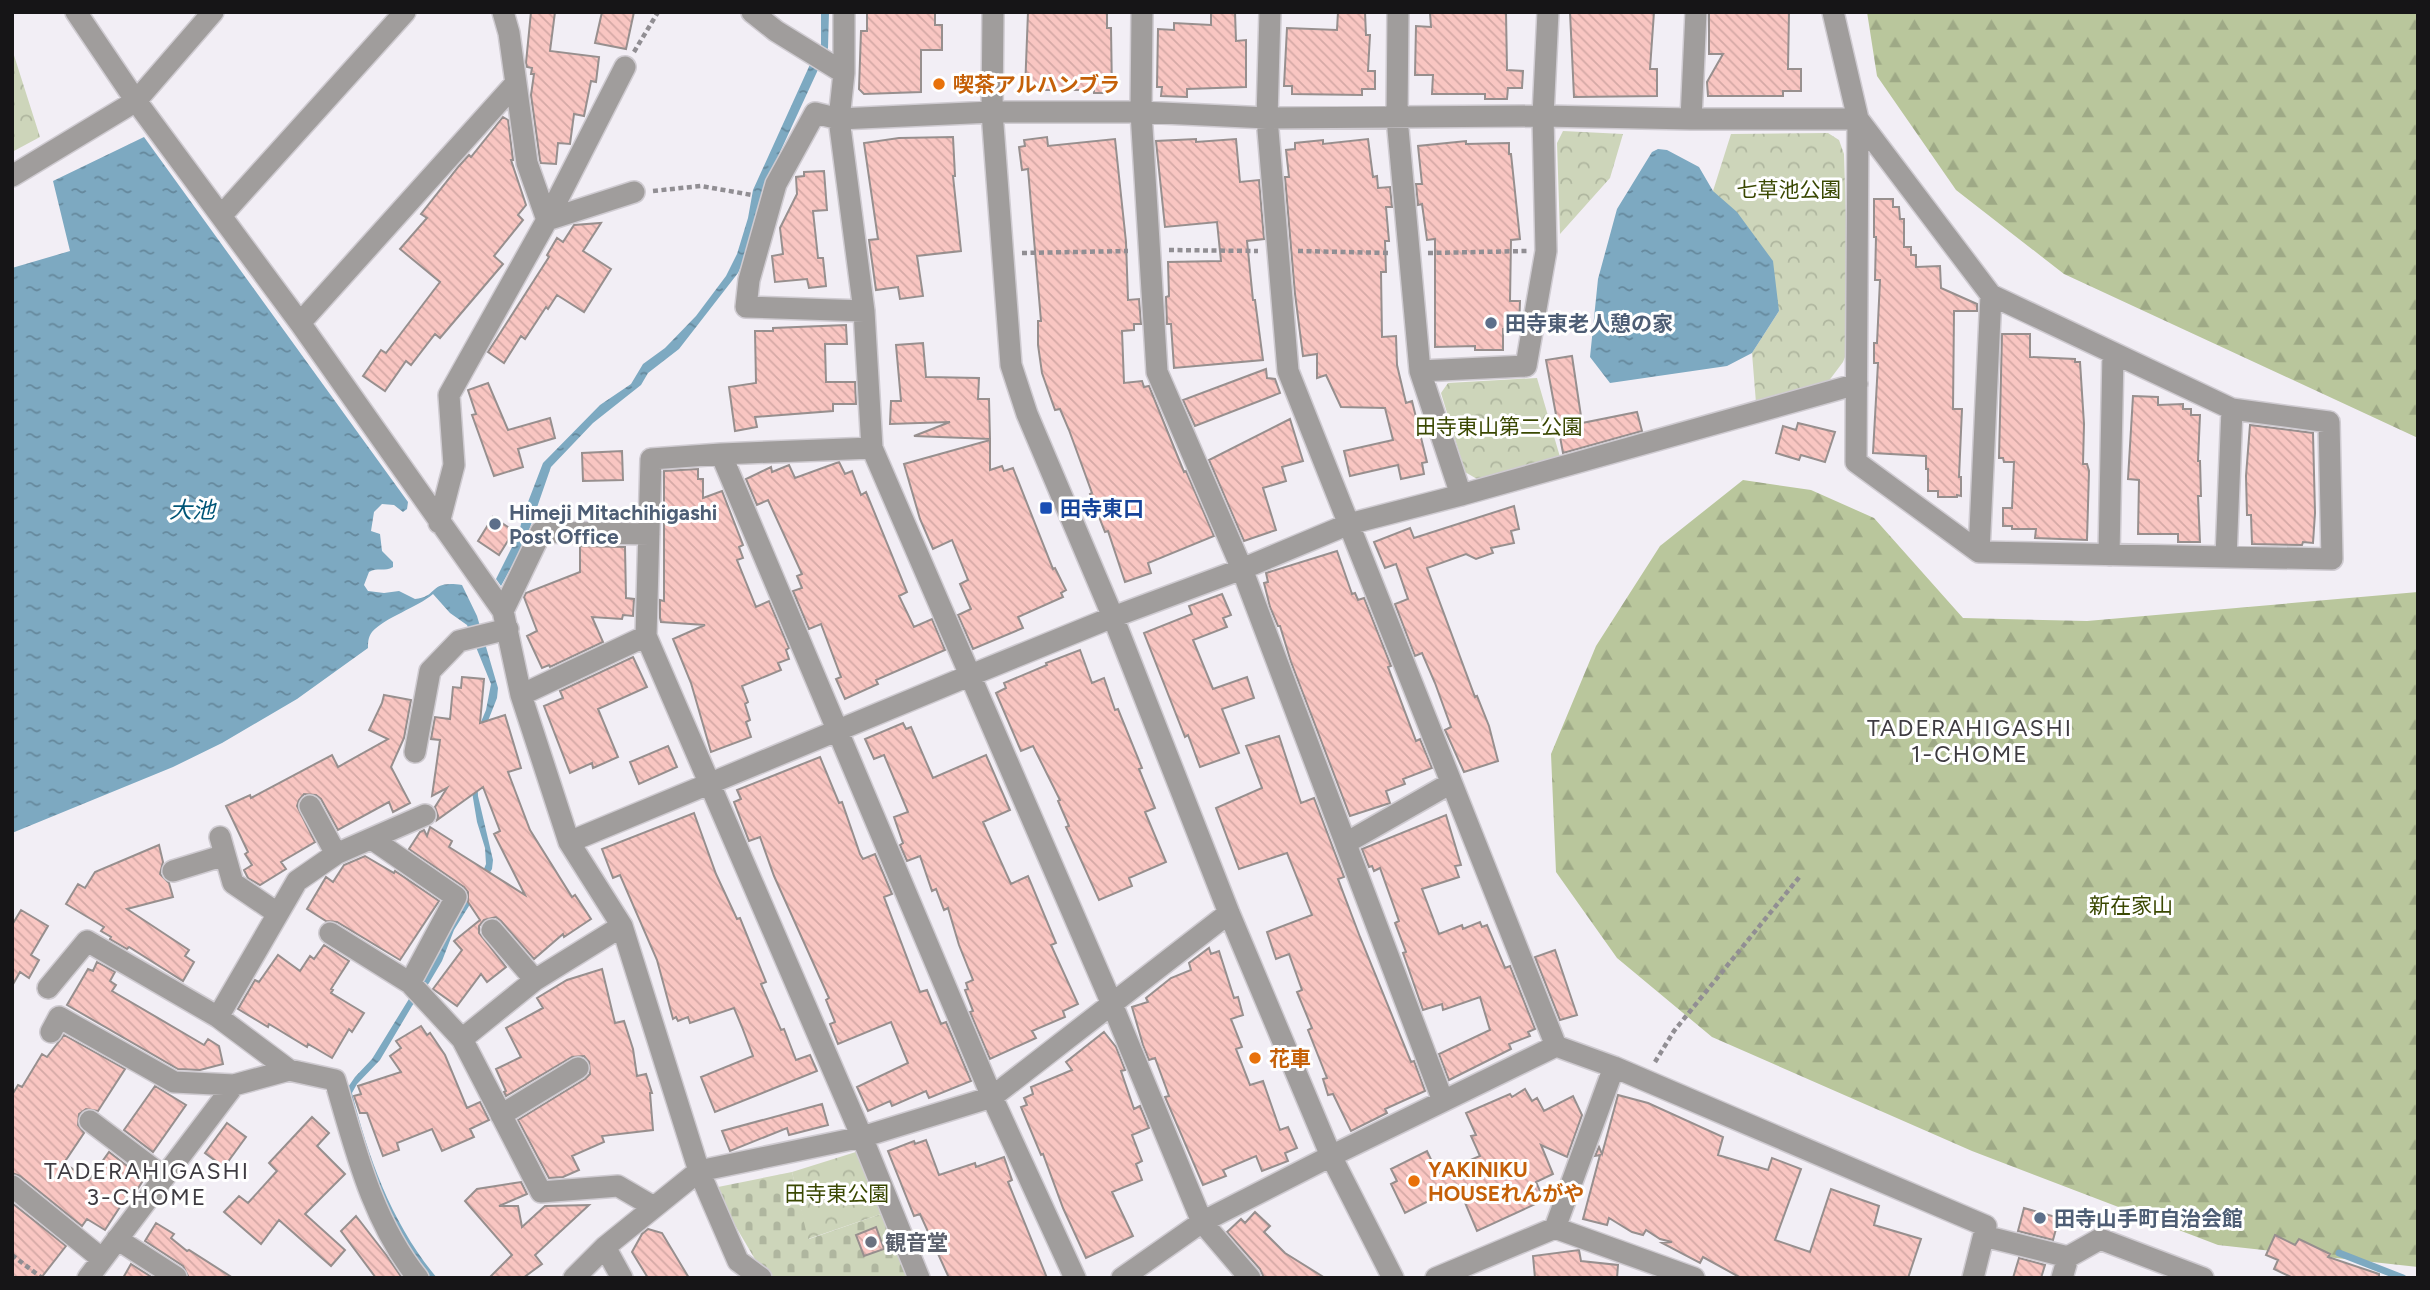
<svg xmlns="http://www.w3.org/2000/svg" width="2430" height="1290" viewBox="0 0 2430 1290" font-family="Figtree,'Noto Sans JP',sans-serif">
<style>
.forest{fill:url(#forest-firs)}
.cemetery{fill:url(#cemetery-stones)}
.park{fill:url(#park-crowns)}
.water{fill:url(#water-ripples)}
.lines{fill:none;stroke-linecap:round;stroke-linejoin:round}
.stream{stroke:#7da9c1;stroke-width:7}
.building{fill:url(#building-back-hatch);stroke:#978f8e;stroke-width:2}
.minor-casing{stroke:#cfcbd1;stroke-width:24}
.path{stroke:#918e93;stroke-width:4.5;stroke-dasharray:5 3.5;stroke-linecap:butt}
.minor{stroke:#a09d9c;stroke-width:21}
.food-dot{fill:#e8710a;stroke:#fff;stroke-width:2.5}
.service-dot{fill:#5c6f8a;stroke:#fff;stroke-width:2.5}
.transit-dot{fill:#1a4fb4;stroke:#fff;stroke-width:2.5}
.worship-dot{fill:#6b7280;stroke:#fff;stroke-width:2.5}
.labels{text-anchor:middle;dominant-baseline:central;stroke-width:6;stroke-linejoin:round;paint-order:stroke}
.food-label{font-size:21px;font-weight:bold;fill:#c56008;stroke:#fff;text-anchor:start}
.park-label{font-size:21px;fill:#3a4802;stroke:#fff}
.service-label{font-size:21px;font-weight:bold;fill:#4e5e75;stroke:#fff;text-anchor:start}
.transit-label{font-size:21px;font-weight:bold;fill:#164399;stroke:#fff;text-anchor:start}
.worship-label{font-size:21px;font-weight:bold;fill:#5b616d;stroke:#fff;text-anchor:start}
.water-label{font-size:23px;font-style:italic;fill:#005677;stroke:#fff}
.neighbourhood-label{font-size:23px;letter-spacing:2px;fill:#3e3b41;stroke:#fff}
</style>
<defs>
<pattern id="forest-firs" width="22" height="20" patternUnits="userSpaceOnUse" patternTransform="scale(1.75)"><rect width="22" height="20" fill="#b9c69c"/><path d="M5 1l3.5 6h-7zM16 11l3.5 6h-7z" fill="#9ea986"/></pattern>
<pattern id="cemetery-stones" width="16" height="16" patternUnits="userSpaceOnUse" patternTransform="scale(1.75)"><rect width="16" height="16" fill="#cdd5ba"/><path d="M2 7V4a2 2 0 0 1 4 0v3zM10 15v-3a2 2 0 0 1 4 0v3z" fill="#afb69f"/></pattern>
<pattern id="park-crowns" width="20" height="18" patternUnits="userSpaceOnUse" patternTransform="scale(1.75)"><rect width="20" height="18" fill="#cdd5ba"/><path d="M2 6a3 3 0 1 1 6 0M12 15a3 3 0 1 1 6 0" fill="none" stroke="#afb69f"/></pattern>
<pattern id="water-ripples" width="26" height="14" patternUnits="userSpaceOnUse" patternTransform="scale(1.75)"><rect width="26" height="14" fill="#7da9c1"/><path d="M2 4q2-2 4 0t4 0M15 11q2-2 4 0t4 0" fill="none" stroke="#65889c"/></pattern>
<pattern id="building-back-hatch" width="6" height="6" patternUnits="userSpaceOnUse" patternTransform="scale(1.75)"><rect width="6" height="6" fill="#f9c6c2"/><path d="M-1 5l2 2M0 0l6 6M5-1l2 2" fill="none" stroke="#d5a9a6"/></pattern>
</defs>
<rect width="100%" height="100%" fill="#f2eef5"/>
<path class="forest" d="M1867,12H2418V438L2064,274L1956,190L1877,76Z
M1743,480L1811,490L1874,518L1963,618L2087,621L2418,592V1267L2218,1245L1972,1151L1712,1037L1617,958L1556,872L1551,754L1596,646L1660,546Z"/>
<path class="cemetery" d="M792,1172L809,1239L884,1213L909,1278H773L762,1271L713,1188Z"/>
<path class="park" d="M12,49L40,137L12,152Z
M1563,131L1623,134L1610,178L1560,234L1557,143Z
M1828,133L1839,140L1844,154L1850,345L1843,362L1825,386L1756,403L1752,353L1779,311L1713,191L1731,134Z
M1537,378L1560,457L1477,479L1465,472L1441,393L1448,383Z
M859,1151L884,1213L808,1239L792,1172Z"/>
<path class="water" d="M821,12H829L828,48L769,176L752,243L738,273L679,349L648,373L641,385L593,423L551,467L525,542L501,586L496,579L519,533L523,515L543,463L600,405L631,384L643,364L665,348L696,316L726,276L737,254L748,218L753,190L817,49L821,46Z
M144,137L408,502L407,509L403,512L394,505L382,504L374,512L371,531L380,534L382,551L393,562V567C385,572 377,567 369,572L364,585L368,591L384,593L399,591L415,599C439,597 428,580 462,585L477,616L498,688L497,698L486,726L477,774L478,796L493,860L492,869L454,930L442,961L429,983L412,1006L380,1060L357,1084L352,1093C369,1160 392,1224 437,1278H426L398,1239L344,1093L355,1077L372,1059L420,981L464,895L481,876L486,864L485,848L477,822L471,786L478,729L486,710L491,684L467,625L450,613L433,594C418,607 384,618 372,632C368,637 368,643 368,648L297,699L222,743L173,767L12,833V268L70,251L53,181Z
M1658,149L1667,150L1699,167L1713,191L1737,212L1773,261L1779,311L1752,353L1727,366L1610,383L1590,357L1598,279L1617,209L1652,152Z"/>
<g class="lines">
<path class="stream" d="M2339,1253L2403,1278"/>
</g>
<path class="building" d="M531,12H555L550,51L599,57L596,82L591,81L584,116L574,114L570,144L558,143L556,164L541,163L540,160L531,95L534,74H531L532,68L527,67L526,63Z
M602,12H634L626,49L595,43Z
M867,12H935V25H942V50H921V92L864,94L859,89L861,31H867Z
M1028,12H1107V28H1111L1112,93H1094V90H1025Z
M1211,12H1235L1236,41L1246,40V87L1187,89V97L1161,96L1162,87H1157L1158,29L1174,30V23L1211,25Z
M1338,12H1365L1366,35H1370L1368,71H1375V89H1362V95L1292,94V86H1284L1287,28L1337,30Z
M1430,12H1506L1507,70L1523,71L1522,88H1508L1507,99H1485V94H1432L1433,75H1415L1416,26L1431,27Z
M1570,12H1654L1650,69H1657V96L1574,97Z
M1709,12H1789L1788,69H1801V91H1783V96H1708L1707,82L1723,54H1709Z
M503,117L508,120L513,160H511L526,205L518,215L523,220L494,256L503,264L440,338L435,334L411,365L406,361L385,391L363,376L381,350L386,353L440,282L400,249L427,218L421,214L459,166L469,155L471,157Z
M953,137L955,176H953L961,251L917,256L923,296L900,299L898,287L876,290L869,240L878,239L864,143L899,138Z
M1047,137L1048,146L1115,139L1126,242L1128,300L1139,299L1141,324H1134V330L1122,331L1124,383L1142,381L1144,387L1149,386L1184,472L1186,471L1214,536L1148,563L1151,573L1125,582L1108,531L1105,532L1090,494L1092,493L1069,430L1060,409L1055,410L1042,373L1038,345V321H1041L1028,169L1022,170L1019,147L1025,146L1024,140Z
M1196,139V142L1236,139L1240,182L1259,180L1264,239L1247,241L1253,300H1255L1263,360L1174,368L1171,324H1167L1166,297L1169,296L1168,262L1221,261L1217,222L1165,227L1156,141Z
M1368,139L1373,177L1377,176L1378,188L1390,187L1392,207H1386L1389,241H1385L1386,272H1381L1382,337L1396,336L1397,365L1406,403L1412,401L1427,462L1422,463L1424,474L1401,479L1398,465L1350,476L1344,451L1393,440L1385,408L1341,407L1326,375L1317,378V354L1303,356L1295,294L1285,177H1289L1286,150L1295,149V143L1323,140V144Z
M1466,141V144L1509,143V154H1511L1520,239L1511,240L1510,301H1520L1519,328L1503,329V350H1475V346L1435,347V239L1427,240L1422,204L1418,205L1416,184H1422L1418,146Z
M824,171L827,210L813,211L818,258H823L826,286L809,288L807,279L775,282L772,256L783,254L780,228L797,194L796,177L804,176V172Z
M1874,199H1893V207H1899L1900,219H1904V247H1911V255H1916V267L1940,266L1941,288L1977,304V311H1954L1953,409H1962L1959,477H1961V496L1957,495V497H1938V491H1928V469H1926V456L1873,453L1878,363H1874V343H1877L1880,280H1875L1876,237H1874Z
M601,223L583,251L611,269L584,312L557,295L548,309L546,307L525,339L521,336L504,363L488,352L549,257L547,255L557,238L563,242L574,225Z
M846,325L847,344H825L826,382H855L856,404H833V411L755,417L757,427L735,431L729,387L756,383L755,331H773V328Z
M2002,334H2030V357L2075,359V362H2080L2084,424L2083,464H2087L2089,471L2087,540L2035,538L2036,529H2012V526H2003V508H2012L2014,462H2004L2003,458H1999Z
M923,343L926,377L979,378L978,399H989L990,439L914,436L950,422L890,424L891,401H901L896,345Z
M1572,356L1582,423L1637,412L1642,431L1563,453L1546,360Z
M1266,369L1267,378L1275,379L1280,393L1195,426L1183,400Z
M488,383L508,430L550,418L555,438L518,449L523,467L494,476L472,415L476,414L468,390Z
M2133,396L2158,397V405L2183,404V409H2191V415H2200L2198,461H2200L2201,496H2198L2200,542H2178V534H2138L2139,480L2128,479Z
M1290,419L1303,461L1282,467L1286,481L1263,488L1276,530L1244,541L1209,460Z
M1798,423L1835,432L1825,462L1801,455L1799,460L1776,453L1783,426L1796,430Z
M2250,425L2313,433L2315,513L2313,543L2303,542L2302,545L2252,544L2251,515H2247L2246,476Z
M990,440V470L1002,466L1004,471L1013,468L1053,569L1055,568L1066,590L1061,593L1063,597L1018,617L1023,628L973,649L958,615L971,609L960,584L968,580L952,540L933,549L920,519L904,464Z
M622,451L623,480L583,481L582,453Z
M839,462L845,474L852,471L861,495L866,492L907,592L899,596L914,627L932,619L945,650L876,680L878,684L845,699L836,679L841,677L821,624L809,629L793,591L802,588L797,576L802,574L768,500L757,505L746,479L771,467L772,472L789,465L795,478Z
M698,469V479H703V498L722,491L743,545L739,547L743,558L737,560L756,607L769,601L789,648L786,650L789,659L778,663L781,670L742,686L748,702L745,704L750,720L746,722L751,737L711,752L691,683L673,639L705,625L661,622L660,618V600L664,601V471Z
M1514,506L1519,529L1511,531L1514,543L1491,548L1493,553L1476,559L1466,554L1427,568L1475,697L1477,696L1489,726L1498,761L1464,772L1445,730L1451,727L1435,683L1422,653L1415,656L1395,604L1408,599L1396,564L1385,568L1374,542L1410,528L1414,538Z
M493,517L514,531L499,555L478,541Z
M580,546L625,547L626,598L634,599L633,616L623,615L622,619L592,617L603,642L550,667L549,665L542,668L527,636L537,631L524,597L526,593L580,572Z
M1337,551L1352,594L1355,593L1358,600L1364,598L1391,666L1388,667L1416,741L1420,739L1432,768L1403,779L1405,784L1386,791L1390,803L1350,816L1291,662L1280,626H1278L1270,607L1264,583L1268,582L1266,573Z
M1222,594L1231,615L1223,618L1227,627L1193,640L1213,689L1247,677L1254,698L1222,709L1239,753L1200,767L1188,735L1185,737L1144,633L1192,614L1189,606Z
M1080,650L1092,683L1104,678L1115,710L1118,709L1142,768L1139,769L1155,808L1145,812L1166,862L1129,878L1132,886L1099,900L1066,827L1069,826L1058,801L1060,800L1033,746L1021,751L996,693L1006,688L1004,683L1047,665L1046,663Z
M633,657L647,687L598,709L618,757L593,768L592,763L570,773L544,706L563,698L560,691Z
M462,677L484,679L480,723L505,715L521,768L508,772L530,830L572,897L575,895L591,919L564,937L563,934L534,959L501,921L496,917L484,920L479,926V933L506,967L487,982L481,974L457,1006L433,989L462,950L454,941L480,920L468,902V892L464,887L409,849L420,832L424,830L427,836L430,827L452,841L449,847L525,895L494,834L500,831L483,787L437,820L438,816L435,807L447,788L432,796L440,740L431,739L435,717L450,719L453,687L461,688Z
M384,695L411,700L404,738L391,767L410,803L393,812L389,802L338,830L321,799L316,795L304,794L299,800L297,806L315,842L281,862L286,869L260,885L248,878L244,870L252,865L245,854L248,852L226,806L250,795L251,798L332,755L338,767L388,739L369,730L382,703Z
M903,723L906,729L911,727L933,778L986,755L1010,810L983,822L1011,884L1028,876L1056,943L1051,945L1078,1004L1063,1011L1065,1017L1032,1031L1036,1038L990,1059L970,1012L973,1011L965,990L968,989L966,983L973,980L959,945L948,908L944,910L936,889L932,891L920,856L907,861L900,845L903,843L894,817L908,812L884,755L874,759L865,739Z
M1279,736L1301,803L1314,798L1344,877L1338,879L1360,937L1411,1062L1414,1061L1425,1091L1385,1109L1387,1113L1351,1131L1333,1094L1328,1095L1323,1079L1327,1078L1308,1030L1312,1028L1297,992L1302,990L1289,954L1276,959L1267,932L1312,915L1287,853L1239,869L1216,808L1262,788L1246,746Z
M668,746L677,767L639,784L630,762Z
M820,757L839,803L842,802L860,854L863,859L875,854L892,894L884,897L920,992L927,990L941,1024L946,1022L971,1081L929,1098L926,1091L892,1106L890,1101L868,1111L857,1087L908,1063L891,1022L838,1044L830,1024L835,1022L826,1000L829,998L774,876L760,837L749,841L734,802L741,799L737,790Z
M694,813L716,874L737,919L740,918L766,982L761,984L781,1030L784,1029L796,1060L810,1055L817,1071L715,1112L701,1077L753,1056L742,1027L734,1008L690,1023L688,1017L678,1021L676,1017L673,1019L657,960L620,875L613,878L602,849Z
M1446,815L1461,865L1455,866L1459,877L1422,889L1439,934L1462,925L1463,929L1480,922L1482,927L1487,925L1505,968L1510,966L1535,1029L1528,1032L1530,1036L1509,1044L1511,1049L1449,1080L1439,1054L1490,1030L1480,997L1443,1010L1442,1004L1423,1010L1403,953L1406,952L1395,923L1399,921L1380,868L1374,871L1372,866L1369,867L1362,849Z
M159,845L163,862L160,874L169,883L173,897L127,909L189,950L185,956L194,962L183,981L129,947L127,949L110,939L111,937L101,931L104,927L66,904L78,884L85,888L95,872Z
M365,856L394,873L395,871L439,901L400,960L337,922L326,921L307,909L326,877L333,882L344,865Z
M21,910L48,926L31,955L39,960L29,978L20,972L12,986V925Z
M324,945L349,961L331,989L333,990L331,993L364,1013L352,1032L349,1029L332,1058L308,1044L307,1047L269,1024L268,1027L238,1009L255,980L259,982L278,955L300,971L310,956L314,959Z
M1209,948L1211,954L1219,951L1234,998L1238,997L1243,1015L1231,1019L1242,1047L1236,1049L1250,1085L1263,1081L1280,1130L1288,1127L1297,1148L1285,1153L1288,1161L1262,1171L1256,1156L1223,1170L1226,1176L1203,1185L1165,1097L1169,1096L1155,1058L1149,1060L1143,1045L1132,1007L1148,1002L1146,998L1171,978L1191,970L1189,963Z
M1555,950L1577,1015L1560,1020L1535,957Z
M97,962L115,972L110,981L116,985L112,991L204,1045L208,1039L219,1046L223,1064L200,1070L178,1069L67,1005L88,969L93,971Z
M602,969L615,1023L624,1021L633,1049L637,1076L646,1074L652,1093H650L653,1130L602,1136L604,1142L572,1156L579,1170L563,1177L549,1178L518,1120L585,1079L590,1074L589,1062L584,1056L572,1057L506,1096L504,1092L506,1091L496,1069L521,1057L506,1028L543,1008L537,998L567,980Z
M421,1026L427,1035L430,1033L445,1055L467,1108L480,1102L489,1120L470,1129L474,1137L442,1151L432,1129L397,1143L399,1150L383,1156L367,1113H360L354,1096L361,1094L358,1086L401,1072L390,1056L401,1048L396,1041Z
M1104,1032L1116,1047L1125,1070L1121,1071L1134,1109L1140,1106L1149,1128L1132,1135L1142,1161L1136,1164L1142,1180L1112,1192L1133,1236L1086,1258L1063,1208L1043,1154L1041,1155L1021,1107L1027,1105L1024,1098L1033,1094L1031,1087L1072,1070L1066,1062Z
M64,1035L125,1069L98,1111L86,1109L79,1114L78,1125L84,1133L64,1163L89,1180L109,1152L144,1179L135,1193L131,1190L105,1230L87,1219L82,1226L20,1176L12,1173V1095L18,1085L22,1087L42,1054L47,1057Z
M155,1086L186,1105L153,1152L124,1130Z
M1525,1089L1532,1101L1537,1098L1544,1111L1573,1096L1582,1115L1567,1157L1541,1145L1553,1174L1536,1182L1544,1200L1477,1231L1458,1186L1405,1213L1391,1184L1397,1181L1391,1169L1427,1151L1438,1174L1480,1156L1471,1136L1476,1135L1466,1113L1510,1094L1512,1097Z
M1618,1095L1648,1103L1723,1137L1718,1155L1768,1170L1772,1158L1801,1169L1775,1240L1810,1252L1831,1189L1879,1206L1874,1225L1921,1239L1908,1278H1741L1703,1257L1700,1263L1662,1243L1672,1242L1660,1239L1646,1230L1643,1235L1632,1232L1609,1218L1607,1225L1583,1219L1600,1155L1595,1156L1599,1147L1602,1154Z
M822,1104L828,1125L789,1135L787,1128L730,1151L722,1131Z
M312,1117L329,1133L317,1146L345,1174L305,1214L345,1250L331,1266L279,1220L261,1244L224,1212L239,1196L248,1203L277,1171L269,1163Z
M227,1123L246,1137L224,1167L205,1153Z
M926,1140L939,1175L975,1163L976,1167L1004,1157L1012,1180L1008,1182L1047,1278H949L920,1214L914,1216L888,1151L914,1141L915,1144Z
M521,1182L527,1194L499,1206H518L522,1227L545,1206L589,1205L535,1255L542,1264L523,1278H489L512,1255L465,1201L477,1189Z
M12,1203L66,1246L41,1278H12Z
M2024,1208L2059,1218L2053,1240L2018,1231Z
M1255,1212L1270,1226L1264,1232L1285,1253L1325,1278H1264L1260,1269L1227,1232L1241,1219L1245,1223Z
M356,1216L387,1256L402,1278H376L341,1231Z
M156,1223L174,1234L171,1238L187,1251L189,1250L233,1278H189L183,1266L145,1241Z
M876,1227L884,1249L864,1256L856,1235Z
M648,1229L662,1233L689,1278H648L632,1252L642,1234Z
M2275,1235L2295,1245L2299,1239L2330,1254L2328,1257L2379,1274V1278H2293L2274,1269L2278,1260L2266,1255Z
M1579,1250L1581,1261L1618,1265L1617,1278H1535L1533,1256Z
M2019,1258L2045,1265L2041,1278H2013Z
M131,1264L153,1278H123Z"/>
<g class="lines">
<g class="minor-casing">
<path id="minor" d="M76,12L136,101L300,323L503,611L521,695L569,842L622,926L699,1171L738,1261L761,1278
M752,12L776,31L844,73
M844,12V73L839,119L864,311L872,448L1112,1004L1202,1222L1250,1278
M993,12L992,112L1011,365L1027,414L1113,617L1229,913L1331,1156L1393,1278
M1142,12L1141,112L1157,372L1242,569L1443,1101
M1270,12L1267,118L1288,371L1556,1046
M1398,12L1397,118L1420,371L1461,495
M625,67L547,220L634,192
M1691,119L1696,12
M12,176L136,101L213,12
M221,216L405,12
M864,311L746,307L749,280L776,184L815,113L839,119L992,112H1141L1267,118L1543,116L1691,119H1858L1856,462L1979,552L2332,559L2329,422L2232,409L1991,295L1858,119L1833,12
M300,323L515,84
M1420,371L1526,366L1546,251L1543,116L1548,12
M872,448L721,454L651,459L646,636L862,1137L919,1278
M721,454L992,1097L1075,1278
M439,523L454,465L449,395L547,220L527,163L509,33L503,12
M1979,552L1991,295
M2109,555L2113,353
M2226,557L2232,409
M503,611L541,532L649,534
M521,695L646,636
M415,752L430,671L459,641L508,629
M310,806L336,854
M220,837L233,883L277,913
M372,839L456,897L410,983
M569,842L971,675L1113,617L1242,569L1349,524L1461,495L1857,384
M1346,843L1451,783
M173,871L225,855
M492,930L535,980
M330,933L410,983L462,1039L541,1192L618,1186L654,1207
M48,988L87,941L218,1017L289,1070
M218,1017L297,881L336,854L425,815
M51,1032L59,1017L174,1082L234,1085
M462,1039L535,980L622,926
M501,1115L578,1068
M90,1121L164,1177
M12,1186L102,1259
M1555,1228L1694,1278
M1984,1236L2068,1257
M117,1239L176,1277
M605,1247L622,1278
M88,1278L234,1085L289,1070L335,1080C355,1148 372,1221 418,1278
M574,1278L605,1247L699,1171L862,1137L992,1097L1229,913
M1122,1278L1202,1222L1331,1156L1556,1046L1614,1067L1986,1226L1973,1278
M1436,1278L1555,1228L1614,1067
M2062,1278L2068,1257L2100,1239L2203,1278"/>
</g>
<path class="path" d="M634,52L658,12
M653,191L701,186L752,195
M1169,250L1258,251
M1298,251L1391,253
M1022,253L1128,251
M1428,253L1527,251
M1655,1062L1674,1031L1801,875
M12,1255L42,1278"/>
<use href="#minor" class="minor"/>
</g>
<g class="food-dot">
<circle cx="939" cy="84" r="7"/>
<circle cx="1255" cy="1058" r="7"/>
<circle cx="1414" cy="1181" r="7"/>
</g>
<g class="service-dot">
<circle cx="1491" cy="323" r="7"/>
<circle cx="495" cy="524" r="7"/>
<circle cx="2040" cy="1218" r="7"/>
</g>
<rect class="transit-dot" x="1039" y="501" width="14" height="14" rx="3.5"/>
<circle class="worship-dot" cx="871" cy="1242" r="7"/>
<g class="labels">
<g class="food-label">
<text x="953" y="84">喫茶アルハンブラ</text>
<text x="1269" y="1058">花車</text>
<text x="1428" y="1169">YAKINIKU<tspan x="1428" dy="24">HOUSEれんがや</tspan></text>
</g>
<g class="park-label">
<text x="1789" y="189">七草池公園</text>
<text x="1499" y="426">田寺東山第二公園</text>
<text x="2131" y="905">新在家山</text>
<text x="837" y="1193">田寺東公園</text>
</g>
<g class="service-label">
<text x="1505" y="323">田寺東老人憩の家</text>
<text x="509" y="512">Himeji Mitachihigashi<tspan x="509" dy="24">Post Office</tspan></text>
<text x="2054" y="1218">田寺山手町自治会館</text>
</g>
<g class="transit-label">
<text x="1060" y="508">田寺東口</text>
</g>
<g class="worship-label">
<text x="885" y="1242">観音堂</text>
</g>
<g class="water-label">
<text x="192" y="510">大池</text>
</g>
<g class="neighbourhood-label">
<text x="1970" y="728">TADERAHIGASHI<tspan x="1970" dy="26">1-CHOME</tspan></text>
<text x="147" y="1171">TADERAHIGASHI<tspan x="147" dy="26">3-CHOME</tspan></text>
</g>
</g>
<rect width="2430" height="1290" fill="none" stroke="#161517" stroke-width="28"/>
</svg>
